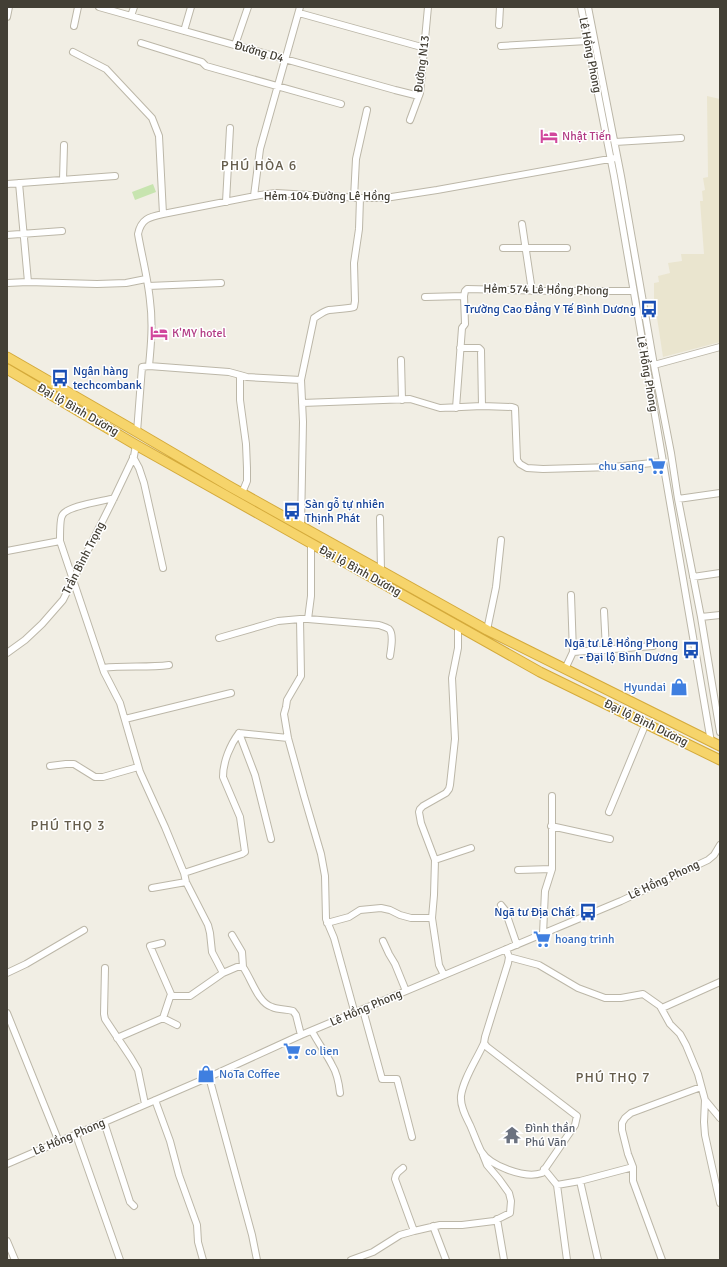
<svg xmlns="http://www.w3.org/2000/svg" width="727" height="1267" viewBox="0 0 727 1267" font-family="Signika,sans-serif">
<style>
.education{fill:#eae5cf}
.garden{fill:#c7e4af}
.lines{fill:none;stroke-linecap:round;stroke-linejoin:round}
.minor-casing{stroke:#bcb7a8;stroke-width:8}
.highway-casing{stroke:#d4aa3b;stroke-width:11}
.minor{stroke:#fff;stroke-width:6}
.highway{stroke:#f6d46b;stroke-width:9}
.labels{text-anchor:middle;dominant-baseline:central;stroke-width:3;stroke-linejoin:round;paint-order:stroke}
.street-label{font-size:12px;fill:#433f35;stroke:#fff}
.hotel-label{font-size:12px;fill:#b23c85;stroke:#fff;text-anchor:start}
.transit-label{font-size:12px;fill:#164399;stroke:#fff;text-anchor:end}
.shop-label{font-size:12px;fill:#366cbe;stroke:#fff;text-anchor:start}
.worship-label{font-size:12px;fill:#5b616d;stroke:#fff;text-anchor:start}
.quarter-label{font-size:14px;letter-spacing:1px;fill:#655d4c;stroke:#fff}
</style>
<rect width="100%" height="100%" fill="#f1eee4"/>
<path class="education" d="M707,96L720,99V342L663,357L654,298V283L659,282L658,276L670,273L668,263L682,261L681,254H704L700,201H703L702,191L705,190L703,178L708,177Z"/>
<path class="garden" d="M153,184L156,192L135,200L132,192Z"/>
<g class="lines">
<g class="minor-casing">
<path id="minor" d="M99,7L395,90L419,96
M581,7L614,176L711,742
M588,7L621,176L654,365L671,453L678,499L701,617L720,732
M299,13L425,48
M131,16L134,7
M7,17L9,7
M499,25L500,7
M74,26L78,7
M184,31L191,7
M141,43L202,62L206,66L341,104
M235,45L248,7
M501,46L587,41
M73,52L106,69L152,118L159,136L163,214
M410,120L420,93L428,7
M615,142L681,138
M63,180L64,145
M19,183L28,282
M7,184L115,176
M254,196L260,149L300,7
M354,198L356,159L367,110
M226,202L230,128
M522,224L532,291
M7,235L62,231
M503,248H567
M7,283L28,282L97,284L126,283L146,279
M148,286L221,283
M464,296L465,291L467,289L555,291H633
M425,297L464,296L465,324L462,328L456,408
M460,348H479L481,350L482,406L512,407L515,408L517,460L520,464L527,468L543,469L613,467L662,462
M401,360L402,400
M654,365L720,347
M149,366L229,372L240,375
M302,403L410,399L440,408L482,406
M137,432L142,367L149,366C151,345 153,323 150,301C148,279 142,257 138,234C141,219 149,217 163,214L260,195L276,193L360,198H385L437,190L615,158
M133,457L139,468L144,483L163,568
M242,493L247,481V468L246,444L240,400V375L247,377L301,380
M678,499L720,493
M380,518L381,571
M301,526L303,422L301,380L314,318C319,315 324,311 329,310C338,309 345,309 354,307L355,301L354,263L359,229L360,198
M60,541C60,536 60,519 62,516C65,506 104,501 114,498
M311,543V596L308,619H300L301,676L287,700L286,707L284,714L288,738L304,796L321,854L325,876L326,919L334,938L355,1014
M7,551L60,541L104,672L120,703L140,772L165,827L184,873L186,882L208,925L210,933L212,952L223,973L237,967H243C251,978 258,1003 272,1007C279,1010 286,1009 293,1011L296,1015L301,1035
M693,577L720,573
M571,595L573,652
M604,611L606,650
M701,617L720,615
M308,619L379,625C382,626 386,627 389,629C394,634 391,649 390,656
M487,630L496,587L501,540
M219,638L278,621L300,619
M7,653L25,640L42,624L63,600L114,498L134,456L136,445
M103,668C125,665 147,668 169,665
M565,669L573,652L653,646
M125,719L231,693
M50,766L66,764H74L95,777H103L138,767
M609,812L646,723
M551,826L610,839
M271,839L255,775L239,733L288,738
M435,860L471,848
M518,870L552,869
M184,873L242,854L245,852L240,817L223,777C223,762 230,745 239,733
M152,888L186,882
M501,905L505,910L517,945
M327,923L349,917L360,910L381,908L390,910L400,915L411,918H432
M543,934L545,891L552,869V796
M232,935L242,952L243,967
M383,941L389,954L395,964L406,991
M162,943L150,946L171,994L163,1018
M509,957L539,965L578,988L605,998H621L643,994L660,1006L670,1024L680,1034L686,1045L698,1074L705,1100L704,1122L705,1135L720,1203
M105,968L104,1014L105,1019L131,1058L138,1070L145,1104
M7,973L26,964L84,930
M444,975L439,965L432,918L434,895L435,860L421,823L419,812L420,809L423,806L446,793L449,789L450,785L455,739L452,678L458,648V626
M171,996H190L223,973
M662,1008L720,982
M363,1010L382,1079H397L412,1137
M7,1013L59,1142
M312,1031C318,1043 326,1053 332,1065C337,1073 339,1084 340,1093
M117,1038L163,1018L177,1025
M484,1043C477,1059 463,1079 461,1096C460,1106 466,1117 470,1125C474,1134 477,1143 481,1151C490,1166 525,1179 542,1173L575,1125L577,1116L487,1047L484,1043L485,1037L508,963L509,957L506,949
M209,1077L252,1235L257,1260
M155,1100L170,1141L179,1175L197,1225L198,1242L203,1260
M705,1100L720,1118
M104,1122L130,1202L134,1206
M76,1135L120,1260
M7,1164L209,1077L301,1035L621,901L708,860L714,855L720,845
M403,1168C398,1172 396,1173 395,1179L414,1231
M544,1169L557,1185L567,1260
M580,1181L598,1260
M557,1185L580,1181L633,1167
M497,1219L504,1260
M433,1226L446,1260
M7,1241L15,1260
M351,1260L373,1252L400,1235L414,1231L440,1225H462L494,1221L510,1213L511,1201L509,1193L499,1179L487,1165L483,1155
M662,1260L633,1181V1167L628,1154L622,1130V1123L625,1118L631,1113L701,1087"/>
</g>
<g class="highway-casing">
<path id="highway" d="M7,357L137,432L229,486L487,630L720,746
M7,369L136,445L540,672L720,760"/>
</g>
<use href="#minor" class="minor"/>
<use href="#highway" class="highway"/>
</g>
<defs>
<g id="hotel-bare" transform="scale(1.38)"><path d="M-6-4.5h1.5V1H6V5H4.5V3h-9V5H-6ZM-4 0a1.8 1.8 0 1 1 3.6 0ZM.5 0V-2.5h3Q6-2.5 6 0Z" fill="#d1479c" stroke="#fff" stroke-width="2.5" paint-order="stroke"/></g>
<g id="bus-bare" transform="scale(1.38)"><path d="M-5-6H5V4H4V6H2V4H-2V6H-4V4H-5ZM-3.5-4V0h7V-4ZM-3.5 1.2v1.5H-2V1.2ZM2 1.2v1.5H3.5V1.2Z" fill="#1a4fb4" stroke="#fff" stroke-width="2.5" paint-order="stroke"/></g>
<g id="supermarket-bare" transform="scale(1.38)"><path d="M-6-5.5h2.5l.6 2H6L4.5 2H-2.5L-4.4-4H-6ZM-1.5 3.2a1.3 1.3 0 1 0 .1 0ZM3 3.2a1.3 1.3 0 1 0 .1 0Z" fill="#3f7fe0" stroke="#fff" stroke-width="2.5" paint-order="stroke"/></g>
<g id="shop-bare" transform="scale(1.38)"><path d="M-5-2.5h2.3a2.7 3.5 0 0 1 5.4 0H5L5.5 6h-11ZM-1.5-2.5h3a1.5 2.3 0 0 0-3 0Z" fill="#3f7fe0" stroke="#fff" stroke-width="2.5" paint-order="stroke"/></g>
<g id="temple-bare" transform="scale(1.38)"><path d="M0-6L5-2H3V0L6.5 2.5H4V6H1.5V3h-3V6H-4V2.5H-6.5L-3 0V-2H-5Z" fill="#6b7280" stroke="#fff" stroke-width="2.5" paint-order="stroke"/></g>
</defs>
<g fill-rule="evenodd">
<use href="#hotel-bare" x="549" y="136"/>
<use href="#bus-bare" x="649" y="309"/>
<use href="#hotel-bare" x="159" y="333"/>
<use href="#bus-bare" x="60" y="378"/>
<use href="#supermarket-bare" x="657" y="466"/>
<use href="#bus-bare" x="292" y="511"/>
<use href="#bus-bare" x="691" y="650"/>
<use href="#shop-bare" x="679" y="687"/>
<use href="#bus-bare" x="588" y="912"/>
<use href="#supermarket-bare" x="542" y="939"/>
<use href="#supermarket-bare" x="292" y="1051"/>
<use href="#shop-bare" x="206" y="1074"/>
<use href="#temple-bare" x="512" y="1135"/>
</g>
<g class="labels">
<g class="street-label">
<text transform="translate(259 52) rotate(16)">Đường D4</text>
<text transform="translate(590 55) rotate(79)">Lê Hồng Phong</text>
<text transform="translate(422 64) rotate(-83)">Đường N13</text>
<text x="327" y="196">Hẻm 104 Đường Lê Hồng</text>
<text transform="translate(546 290) rotate(1)">Hẻm 574 Lê Hồng Phong</text>
<text transform="translate(647 374) rotate(80)">Lê Hồng Phong</text>
<text transform="translate(78 410) rotate(30)">Đại lộ Bình Dương</text>
<text transform="translate(84 558) rotate(-63)">Trần Bình Trọng</text>
<text transform="translate(360 571) rotate(29)">Đại lộ Bình Dương</text>
<text transform="translate(646 723) rotate(26)">Đại lộ Bình Dương</text>
<text transform="translate(664 880) rotate(-25)">Lê Hồng Phong</text>
<text transform="translate(366 1008) rotate(-23)">Lê Hồng Phong</text>
<text transform="translate(69 1137) rotate(-23)">Lê Hồng Phong</text>
</g>
<g class="hotel-label">
<text x="562" y="136">Nhật Tiến</text>
<text x="172" y="333">K'MY hotel</text>
</g>
<g class="transit-label">
<text x="636" y="309">Trường Cao Đẳng Y Tế Bình Dương</text>
<text x="73" y="371" text-anchor="start">Ngân hàng<tspan x="73" dy="14">techcombank</tspan></text>
<text x="305" y="504" text-anchor="start">Sàn gỗ tự nhiên<tspan x="305" dy="14">Thịnh Phát</tspan></text>
<text x="678" y="643">Ngã tư Lê Hồng Phong<tspan x="678" dy="14">- Đại lộ Bình Dương</tspan></text>
<text x="575" y="912">Ngã tư Địa Chất</text>
</g>
<g class="shop-label">
<text x="644" y="466" text-anchor="end">chu sang</text>
<text x="666" y="687" text-anchor="end">Hyundai</text>
<text x="555" y="939">hoang trinh</text>
<text x="305" y="1051">co lien</text>
<text x="219" y="1074">NoTa Coffee</text>
</g>
<g class="worship-label">
<text x="525" y="1128">Đình thần<tspan x="525" dy="14">Phú Văn</tspan></text>
</g>
<g class="quarter-label">
<text x="259" y="165">PHÚ HÒA 6</text>
<text x="68" y="825">PHÚ THỌ 3</text>
<text x="613" y="1077">PHÚ THỌ 7</text>
</g>
</g>
<rect width="727" height="1267" fill="none" stroke="#433f35" stroke-width="16"/>
</svg>
